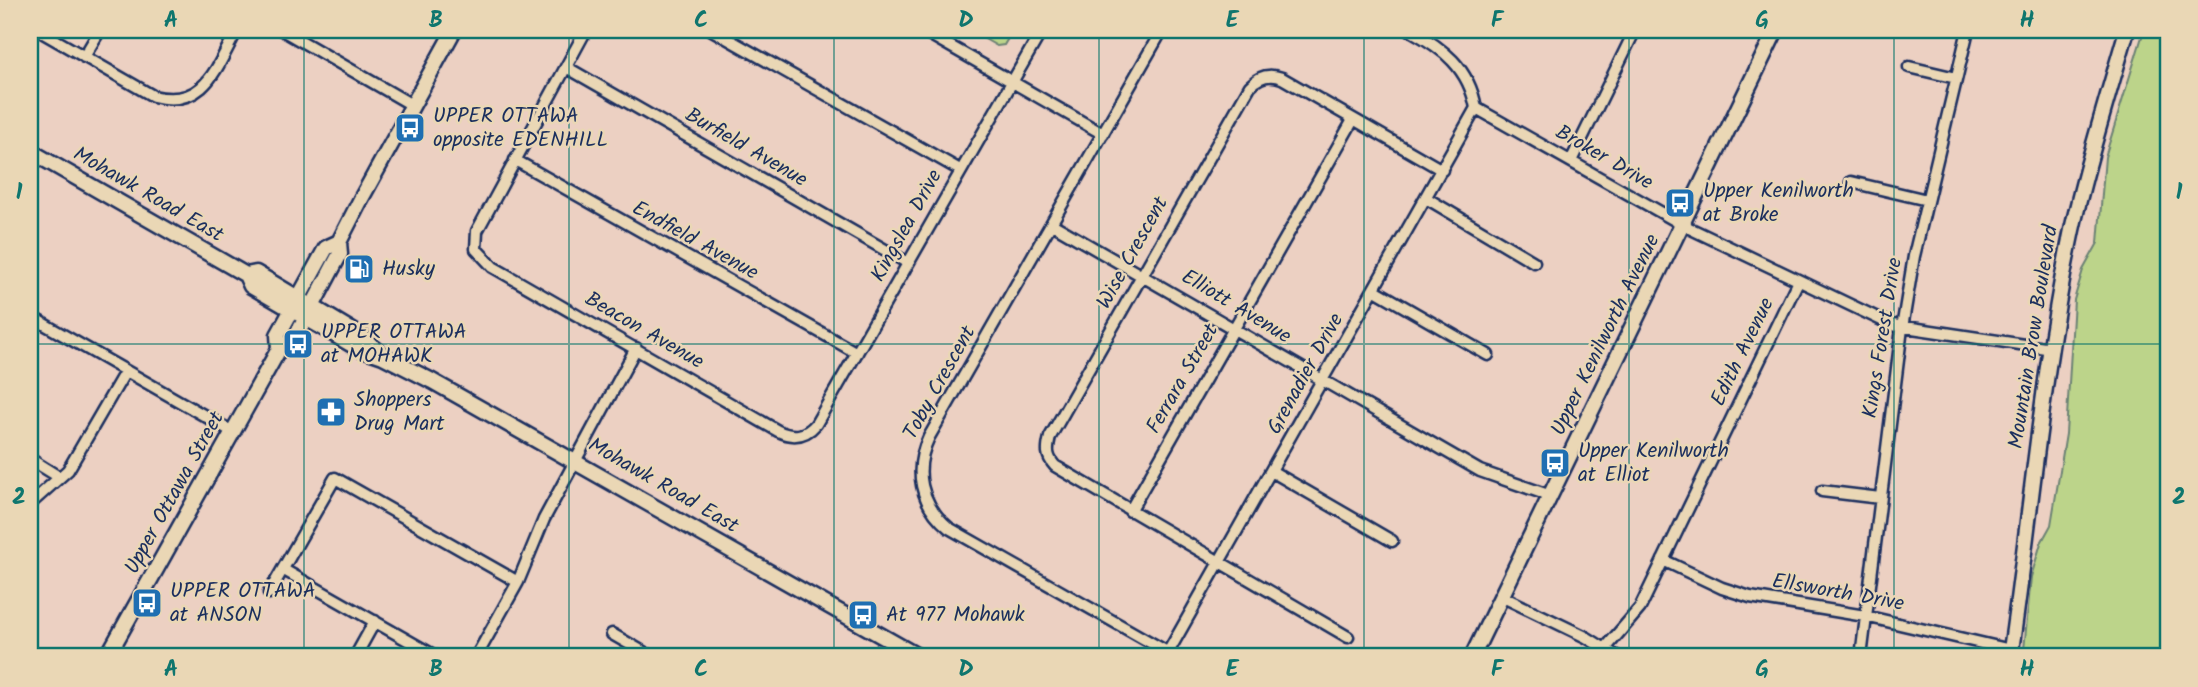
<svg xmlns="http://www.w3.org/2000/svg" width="2198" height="687" viewBox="0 0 2198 687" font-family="Kalam,sans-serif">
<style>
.green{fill:#bcd48a;stroke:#6c8274;stroke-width:2}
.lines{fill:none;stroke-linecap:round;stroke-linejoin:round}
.street-casing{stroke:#1b2f5e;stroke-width:15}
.secondary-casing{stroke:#1b2f5e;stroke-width:19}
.street{stroke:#ead7b5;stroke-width:10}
.secondary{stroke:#ead7b5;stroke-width:14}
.grid{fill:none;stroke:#0f766e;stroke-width:2;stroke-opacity:0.55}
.labels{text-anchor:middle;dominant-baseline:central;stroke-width:5;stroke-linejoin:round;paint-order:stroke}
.poi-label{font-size:21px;fill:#1b2f5e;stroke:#ead7b5;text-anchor:start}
.street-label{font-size:21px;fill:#1b2f5e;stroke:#ead7b5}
.neatline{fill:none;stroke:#0f766e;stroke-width:2.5}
.grid-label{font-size:23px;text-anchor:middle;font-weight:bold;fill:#0f766e}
</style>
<rect width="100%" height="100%" fill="#ecd0c2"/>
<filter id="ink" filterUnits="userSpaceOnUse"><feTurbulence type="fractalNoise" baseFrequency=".0143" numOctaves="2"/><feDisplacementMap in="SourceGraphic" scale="14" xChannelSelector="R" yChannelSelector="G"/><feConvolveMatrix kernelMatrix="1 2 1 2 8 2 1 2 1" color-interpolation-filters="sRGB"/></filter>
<g filter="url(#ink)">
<path class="green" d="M969,30H1013L1004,45L997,46Z
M2144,30H2168V657H2020L2021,650H2024L2031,577L2041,543L2051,525L2066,434L2074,300L2083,270L2098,243L2105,157Z"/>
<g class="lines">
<g class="street-casing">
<path id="street" d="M38,30L153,96C205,109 216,68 237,30
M282,30L412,105
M586,30L477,231L476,249L493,267L778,431C793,438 805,437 816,424L1042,30
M712,30L960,170
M922,30L1103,134
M1162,30L929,437C913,470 920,504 949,528L1176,657
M1410,30C1443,48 1469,68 1476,108L1685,226L1892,325L2052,349
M84,57L100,30
M566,67L908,263
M1909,67L1956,78
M515,160L857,353
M1571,161L1635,30
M1851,182L1927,200
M1426,198L1534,262
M1052,224L1480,471L1551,496
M1375,290L1488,355
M30,316L233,432
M30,459L59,477
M1273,472L1392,541
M1822,491L1880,498
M30,504L68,470L125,372
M1130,511L1353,120
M1663,560L1722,588L1750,597L1865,616L2011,650
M284,570L437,657
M269,593L335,478L518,582
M1503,597L1586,637L1618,657
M612,634L652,657
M1348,637L1055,466C1046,456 1047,449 1050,437L1250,86C1259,76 1269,73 1282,78L1442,170
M1166,656L1476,108
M355,657L375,621
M476,657L518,582L544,519L636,348
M1598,657L1640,608L1798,281
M1861,657L1902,328L1914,256L1968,30"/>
</g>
<g class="secondary-casing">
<path id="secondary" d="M30,151L246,275L251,286L354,346L383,356L432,381L919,657
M246,275L256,273L361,336L379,352
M279,349L292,343L306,318L340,254L339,242L361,199L454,30
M107,657L279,349L278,335L326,248L339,242
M1472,657L1776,30
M2010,657C2031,515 2042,371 2072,230C2087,162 2108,96 2127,30"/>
</g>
<use href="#street" class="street"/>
<use href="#secondary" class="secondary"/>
</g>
</g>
<path class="grid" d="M304,30V657M569,30V657M834,30V657M1099,30V657M1364,30V657M1629,30V657M1894,30V657M30,344H2168"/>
<defs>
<g id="bus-square" transform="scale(1.575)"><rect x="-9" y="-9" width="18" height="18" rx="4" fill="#1f6fb2" stroke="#ead7b5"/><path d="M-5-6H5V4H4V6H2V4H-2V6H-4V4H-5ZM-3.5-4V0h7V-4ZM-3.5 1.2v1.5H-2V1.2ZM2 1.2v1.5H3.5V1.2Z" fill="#fff"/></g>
<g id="fuel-square" transform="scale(1.575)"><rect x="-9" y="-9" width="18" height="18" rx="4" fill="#1f6fb2" stroke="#ead7b5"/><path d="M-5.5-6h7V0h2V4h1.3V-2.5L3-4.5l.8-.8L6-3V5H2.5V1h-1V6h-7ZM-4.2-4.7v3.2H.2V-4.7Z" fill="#fff"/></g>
<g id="pharmacy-square" transform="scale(1.575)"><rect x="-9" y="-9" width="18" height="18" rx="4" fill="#1f6fb2" stroke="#ead7b5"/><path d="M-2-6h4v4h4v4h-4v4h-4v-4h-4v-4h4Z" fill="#fff"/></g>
</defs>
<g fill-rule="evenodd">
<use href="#bus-square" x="410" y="128"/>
<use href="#bus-square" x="1680" y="203"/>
<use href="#fuel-square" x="359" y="269"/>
<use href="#bus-square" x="298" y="344"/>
<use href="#pharmacy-square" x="331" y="412"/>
<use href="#bus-square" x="1555" y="463"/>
<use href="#bus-square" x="147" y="603"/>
<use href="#bus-square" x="863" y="615"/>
</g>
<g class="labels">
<g class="poi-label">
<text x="433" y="116">UPPER OTTAWA<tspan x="433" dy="24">opposite EDENHILL</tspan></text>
<text x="1703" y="191">Upper Kenilworth<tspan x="1703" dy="24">at Broke</tspan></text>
<text x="382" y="269">Husky</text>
<text x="321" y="332">UPPER OTTAWA<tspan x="321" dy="24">at MOHAWK</tspan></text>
<text x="354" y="400">Shoppers<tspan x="354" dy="24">Drug Mart</tspan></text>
<text x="1578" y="451">Upper Kenilworth<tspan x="1578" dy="24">at Elliot</tspan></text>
<text x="170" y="591">UPPER OTTAWA<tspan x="170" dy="24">at ANSON</tspan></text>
<text x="886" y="615">At 977 Mohawk</text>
</g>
<g class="street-label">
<text transform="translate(746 148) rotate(30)">Burfield Avenue</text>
<text transform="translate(1604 158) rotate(30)">Broker Drive</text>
<text transform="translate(148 195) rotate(30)">Mohawk Road East</text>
<text transform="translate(907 226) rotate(-61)">Kingslea Drive</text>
<text transform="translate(695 241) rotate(29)">Endfield Avenue</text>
<text transform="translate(1133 253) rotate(-61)">Wise Crescent</text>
<text transform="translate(1236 307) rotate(31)">Elliott Avenue</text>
<text transform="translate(644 331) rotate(30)">Beacon Avenue</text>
<text transform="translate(1606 335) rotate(-64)">Upper Kenilworth Avenue</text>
<text transform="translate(2034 337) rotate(-81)">Mountain Brow Boulevard</text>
<text transform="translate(1883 338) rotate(-81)">Kings Forest Drive</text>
<text transform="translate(1743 352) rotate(-64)">Edith Avenue</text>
<text transform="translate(1306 374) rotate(-61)">Grenadier Drive</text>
<text transform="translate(1183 379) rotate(-60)">Ferrara Street</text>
<text transform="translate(940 383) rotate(-61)">Toby Crescent</text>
<text transform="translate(663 486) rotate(30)">Mohawk Road East</text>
<text transform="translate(175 493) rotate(-61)">Upper Ottawa Street</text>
<text transform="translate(1838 593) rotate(10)">Ellsworth Drive</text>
</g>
</g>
<rect width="2198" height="687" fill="none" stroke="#ead7b5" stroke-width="77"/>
<rect x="38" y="38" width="2122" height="610" class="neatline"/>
<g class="grid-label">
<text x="171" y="27">A</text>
<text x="436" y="27">B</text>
<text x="701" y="27">C</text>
<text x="966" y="27">D</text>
<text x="1232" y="27">E</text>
<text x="1497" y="27">F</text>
<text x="1762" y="27">G</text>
<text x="2027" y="27">H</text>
<text x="19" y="199">1</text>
<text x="2179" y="199">1</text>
<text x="19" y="504">2</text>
<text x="2179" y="504">2</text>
<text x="171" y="676">A</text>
<text x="436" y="676">B</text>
<text x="701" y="676">C</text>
<text x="966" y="676">D</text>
<text x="1232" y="676">E</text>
<text x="1497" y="676">F</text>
<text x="1762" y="676">G</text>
<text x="2027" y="676">H</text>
</g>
</svg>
